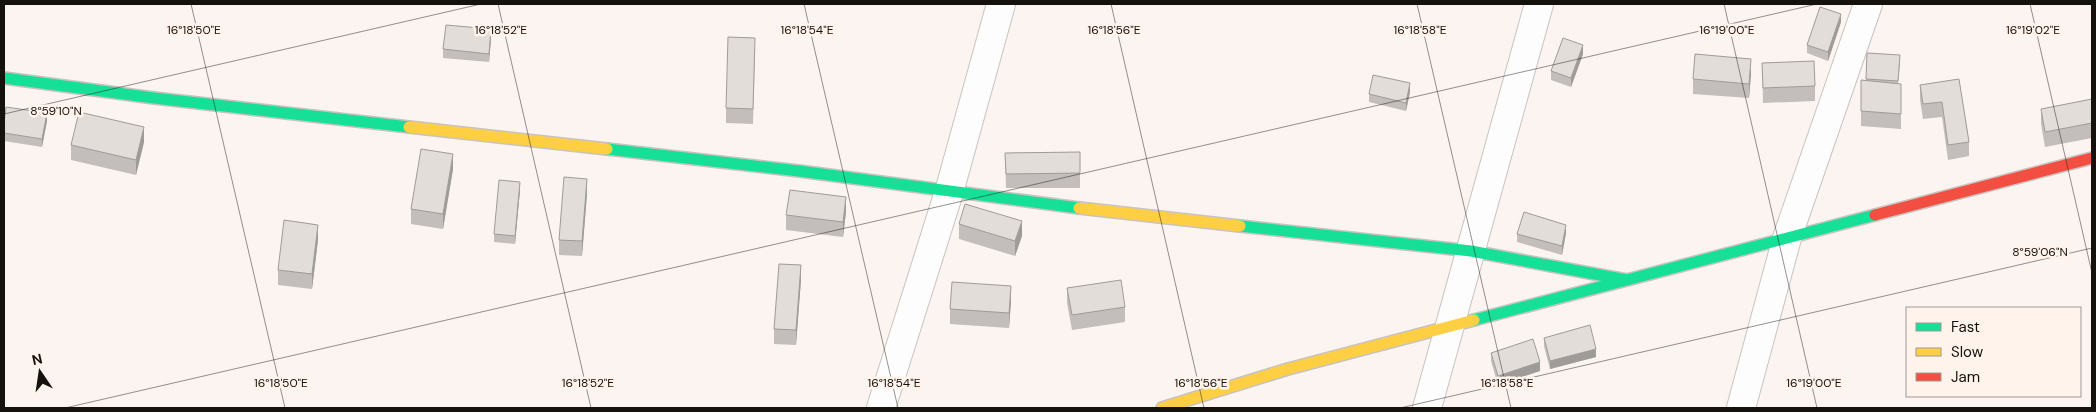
<svg xmlns="http://www.w3.org/2000/svg" width="2096" height="412" viewBox="0 0 2096 412" font-family="'DM Sans',sans-serif">
<style>
.lines{fill:none;stroke-linecap:round;stroke-linejoin:round}
.street-casing{stroke:#c9c3c0;stroke-width:30}
.fast-casing{stroke:#c9c3c0;stroke-width:14}
.slow-casing{stroke:#c9c3c0;stroke-width:14}
.jam-casing{stroke:#c9c3c0;stroke-width:14}
.street{stroke:#fefdfd;stroke-width:28}
.fast{stroke:#16e098;stroke-width:11}
.slow{stroke:#ffcf43;stroke-width:11}
.jam{stroke:#f24e42;stroke-width:11}
.wall{fill:#c3bebb}
.shaded-wall{fill:#9f9b98}
.building{fill:#e3ddd9;stroke:#9f9b98}
.ticks{fill:none;stroke:#15110d;stroke-width:1;stroke-opacity:0.45}
.ticks-label{font-size:12px;text-anchor:middle;fill:#15110d;stroke:#fff3ec;stroke-width:5;stroke-linejoin:round;paint-order:stroke}
</style>
<rect width="100%" height="100%" fill="#fbf4f0"/>
<g class="lines">
<g class="street-casing">
<path id="street" d="M881,408L949,192L1001,4
M1427,408L1539,4
M1741,408L1787,238L1868,4"/>
</g>
<g class="fast-casing">
<path id="fast" d="M4,78L154,98L409,127
M607,149L799,171L1079,208
M1240,226L1471,251L1627,280
M1474,320L1875,215"/>
</g>
<g class="slow-casing">
<path id="slow" d="M409,127L607,149
M1079,208L1240,226
M1162,408L1288,369L1474,320"/>
</g>
<g class="jam-casing">
<path id="jam" d="M1875,215L2092,158"/>
</g>
<use href="#street" class="street"/>
<use href="#fast" class="fast"/>
<use href="#slow" class="slow"/>
<use href="#jam" class="jam"/>
</g>
<path class="wall" d="M1841,22L1828,61L1807,53V45Z
M491,38L489,62L443,58V49Z
M755,53L753,124L726,123V108Z
M1867,53L1900,63L1898,84H1901V129L1861,126V80H1866Z
M1583,54L1571,87L1551,80V71Z
M1762,63L1815,86V101L1763,103Z
M1751,74L1749,98L1693,94V79Z
M1959,79L1969,142V156L1948,160L1942,117L1923,119L1920,100V85Z
M1410,92L1406,111L1369,102V94Z
M2092,99V138L2045,147L2041,124V109Z
M47,121L42,147L4,141V123Z
M144,142L136,175L71,160V145Z
M1080,152V188H1006L1005,153Z
M453,169L443,229L411,224V209Z
M520,190L515,244L494,242V234Z
M587,194L582,256L559,255V240Z
M846,212L843,237L786,230V215Z
M959,224L1022,236L1015,256L959,239Z
M1566,233L1562,255L1517,242V234Z
M318,240L312,289L278,285V270Z
M801,280L796,345L774,344V329Z
M1067,288L1125,307V322L1072,330L1067,303Z
M1011,301L1009,328L950,324V309Z
M1544,338L1596,357L1550,369L1544,346Z
M1491,353L1540,371L1498,385L1491,361Z"/>
<path class="shaded-wall" d="M1841,14V22L1828,61V52Z
M491,29V38L489,62V54Z
M1583,45V54L1571,87V78Z
M1751,59V74L1749,98V84Z
M1410,83V92L1406,111V103Z
M47,113V121L42,147V139Z
M144,127V142L136,175V160Z
M453,154V169L443,229V214Z
M587,179V194L582,256V241Z
M520,182V190L515,244V236Z
M846,197V212L843,237V222Z
M1022,221V236L1015,256V241Z
M318,225V240L312,289V274Z
M1566,225V233L1562,255V246Z
M801,265V280L796,345V330Z
M1011,286V301L1009,328V313Z
M1596,349V357L1550,369V361Z
M1540,362V371L1498,385V376Z"/>
<path class="building" d="M1820,7L1841,14L1828,52L1807,45Z
M446,25L491,29L489,54L443,49Z
M728,37L755,38L753,109L726,108Z
M1563,38L1583,45L1571,78L1551,71Z
M1867,53L1900,55L1898,81L1866,79Z
M1695,54L1751,59L1749,84L1693,79Z
M1814,61L1815,86L1763,88L1762,63Z
M1373,75L1410,83L1406,103L1369,94Z
M1959,79L1969,142L1948,145L1942,102L1923,104L1920,85Z
M1861,80L1901,84V114L1861,111Z
M2092,99V123L2045,132L2041,109Z
M6,107L47,113L42,139L4,133V123Z
M79,112L144,127L136,160L71,145Z
M421,149L453,154L443,214L411,209Z
M1080,152V173L1006,174L1005,153Z
M564,177L587,179L582,241L559,240Z
M499,180L520,182L515,236L494,234Z
M790,190L846,197L843,222L786,215Z
M965,204L1022,221L1015,241L959,224Z
M1524,212L1566,225L1562,246L1517,234Z
M284,220L318,225L312,274L278,270Z
M779,264L801,265L796,330L774,329Z
M1121,280L1125,307L1072,315L1067,288Z
M952,282L1011,286L1009,313L950,309Z
M1590,325L1596,349L1550,361L1544,338Z
M1533,339L1540,362L1498,376L1491,353Z"/>
<path class="ticks" d="M191,4L285,408M498,4L591,408M804,4L898,408M1111,4L1204,408M1417,4L1511,408M1724,4L1817,408M2030,4L2092,273M4,114L481,4M65,408L1817,4M1400,408L2092,248"/>
<g class="ticks-label">
<text x="194" y="34">16°18'50"E</text>
<text x="501" y="34">16°18'52"E</text>
<text x="807" y="34">16°18'54"E</text>
<text x="1114" y="34">16°18'56"E</text>
<text x="1420" y="34">16°18'58"E</text>
<text x="1727" y="34">16°19'00"E</text>
<text x="2033" y="34">16°19'02"E</text>
<text x="56" y="115">8°59'10"N</text>
<text x="2040" y="256">8°59'06"N</text>
<text x="281" y="387">16°18'50"E</text>
<text x="588" y="387">16°18'52"E</text>
<text x="894" y="387">16°18'54"E</text>
<text x="1201" y="387">16°18'56"E</text>
<text x="1507" y="387">16°18'58"E</text>
<text x="1814" y="387">16°19'00"E</text>
</g>
<rect width="2096" height="412" fill="none" stroke="#15110d" stroke-width="10"/>
<rect x="1906" y="307" width="175" height="90" fill="#fff3ec" stroke="#a19993"/>
<rect x="1916" y="323" width="25" height="8" fill="#16e098" stroke="#a19993"/>
<text x="1951" y="332" font-size="15" fill="#15110d">Fast</text>
<rect x="1916" y="348" width="25" height="8" fill="#ffcf43" stroke="#a19993"/>
<text x="1951" y="357" font-size="15" fill="#15110d">Slow</text>
<rect x="1916" y="373" width="25" height="8" fill="#f24e42" stroke="#a19993"/>
<text x="1951" y="382" font-size="15" fill="#15110d">Jam</text>
<g transform="translate(40 372) rotate(347)" stroke="#fff3ec" stroke-width="4" paint-order="stroke">
<path d="M0-4L9 19L0 12L-9 19Z" fill="#15110d"/>
<text y="-8" font-size="14" font-weight="bold" text-anchor="middle" fill="#15110d">N</text>
</g>
</svg>
